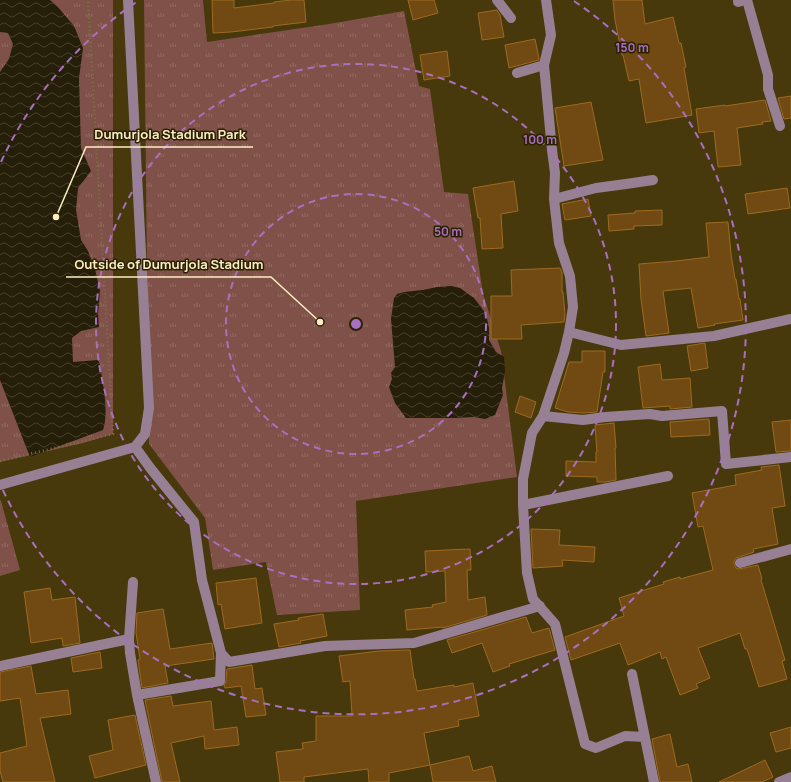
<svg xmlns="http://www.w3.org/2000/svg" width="791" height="782" viewBox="0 0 791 782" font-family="Manrope,sans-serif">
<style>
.grass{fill:url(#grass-tufts)}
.water{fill:url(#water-waves)}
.building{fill:#704a12;stroke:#9d6a21}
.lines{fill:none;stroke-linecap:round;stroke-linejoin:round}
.path{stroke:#807246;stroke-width:2.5;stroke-dasharray:1 3;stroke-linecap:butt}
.minor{stroke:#988094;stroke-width:10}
.ring{fill:none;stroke:#a870c1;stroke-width:2;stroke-dasharray:7 5}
.centre{fill:#a870c1;stroke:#2b2100;stroke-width:2}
.ring-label{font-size:12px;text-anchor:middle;font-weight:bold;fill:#a870c1;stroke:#2b2100;stroke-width:3;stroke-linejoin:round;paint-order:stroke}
.leader{fill:none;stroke:#fbeec6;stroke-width:1.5}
.callout-dot{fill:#fbeec6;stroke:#2b2100;stroke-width:1.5}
.callout-label{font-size:13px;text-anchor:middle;font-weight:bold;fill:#fbeec6;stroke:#2b2100;stroke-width:3;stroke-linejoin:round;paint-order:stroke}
</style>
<defs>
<pattern id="grass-tufts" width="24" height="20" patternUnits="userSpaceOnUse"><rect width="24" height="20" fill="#7f5148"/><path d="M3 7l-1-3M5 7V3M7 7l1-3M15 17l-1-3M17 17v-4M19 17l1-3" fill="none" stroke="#926a61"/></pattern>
<pattern id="water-waves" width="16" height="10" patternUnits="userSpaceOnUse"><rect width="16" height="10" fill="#251e08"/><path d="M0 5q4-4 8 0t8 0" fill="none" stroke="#463f2a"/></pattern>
</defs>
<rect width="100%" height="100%" fill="#47390b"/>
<path class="grass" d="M0,0H113V434L83,443L0,462Z
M144,0H203L207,42L329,24L404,11L419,86L430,89L444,192L468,194L483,294L501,351L517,477L356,501L360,610L277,615L266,562L213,570L205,518L149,444Z
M0,500L1,501L20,570L0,576Z"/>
<path class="water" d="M0,0H50L57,6L74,26L83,48L79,78L81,148L91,171L78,188L76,210L81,240L88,251L95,269L100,291L98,314L99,327L81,331L72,338L73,362L98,360L100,365C103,384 109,412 103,430L30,457L0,380V72L9,59L13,44L8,33L0,32Z
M451,286L460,288L474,298L481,307L486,314L489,328V340L496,352L504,357L505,371L502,388L503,395L495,415L485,419L474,417L455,418H406L395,403L389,387L392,379L391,373L395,367L391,319L394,298L397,294L404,292L423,290L437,287Z"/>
<path class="building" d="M212,0H234V8L274,3V2L291,0H304L306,22L273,26V27L231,32L213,33Z
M408,0H434L438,13L413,20Z
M613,0H642L645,24L673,17L679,43H681L686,67L684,68L692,115L646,123L639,79L629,81L623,55H622L615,20Z
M497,10L500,15L504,37L482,40L478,13Z
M535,39L539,58V60L509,68L505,45Z
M447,51L450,76L424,80L420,55Z
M791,96V118L784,119L778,98Z
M765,100L771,121L762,122L763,124L737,128L741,165L718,167L714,131L699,133L696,109L725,105V106Z
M591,102L603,160L564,166L555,108Z
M514,181L518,211L501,214L503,248L482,249L480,218H478L473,188Z
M787,188L790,208L748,214L745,194Z
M588,199L591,216L565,220L562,204Z
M662,210V225L634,226V229L609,231L608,215L635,213V211Z
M728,222L731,254L735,279H736L739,299H740L743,320L714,324L715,325L698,328L691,288L663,291L669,333L646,336L641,299L639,264L676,261L709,257L706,223Z
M560,268L562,272V292H563L565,315L564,322L521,325L522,339H491V296H512L511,270Z
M705,343L708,368L691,371L687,346Z
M582,351H605V372H603L597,412L583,413L568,412L555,408L569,362H582Z
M660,364L662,380L690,378L692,407L670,409V406L643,408L638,367Z
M520,396L536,402L531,418L515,412Z
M709,419L710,435L671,437L670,422Z
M791,420V451L776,452L772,422Z
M614,423L616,448H615L616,480L606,482H597V477L566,476V461L596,462V452H597L595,425Z
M779,465L785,506L772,508L778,544L753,549L754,552L736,558L734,561V564L736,568L739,569L758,565L762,579L761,580L785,660L782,661L787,679L759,687L747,649H745L740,633L698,648L710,678L696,684L698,688L680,695L666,657L662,659L660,652L628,665L620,643L571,660L565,637L624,616L619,598L664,584L663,582L680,577V579L713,570L703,526L698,527L692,493L736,485L735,475L762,470L761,467Z
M531,529L560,530L559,545L595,547L594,562L562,560L563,566L533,568Z
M470,549L471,570H467L468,600L485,597L487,615L443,628V627L407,630L405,610L433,607L432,605L446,602L445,571L426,572L425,551Z
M256,578L262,623L225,629L221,604L218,605L216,583Z
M50,588L52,600L75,597L80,643L63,646L62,638L31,643L24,592Z
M163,609L170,649L212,643L214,659L165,666L168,683L142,688L138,660L140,659L136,633L137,613Z
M323,614L327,636L300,641L301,643L279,647L274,624L299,620L298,618Z
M526,617L532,633L549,628L555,650L509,664L510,666L493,672L482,643L452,653L447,640Z
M410,650L414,679H415L417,691L454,685V687L473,683L479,716L458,720L459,726L424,733L430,765L469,756L473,771L492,766L496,782H433L430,765L389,773V782H369L368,769L304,777V782H280L276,752L303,749L302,743L316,741V716H352L350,681L343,682L339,656L379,651Z
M100,652L102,668L73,672L71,658Z
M252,665L255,689L262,688L266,715L246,717L241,686L225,688L224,686L226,681L227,669Z
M31,666L36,694L68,690L71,714L40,718L55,782H3L0,771V753L27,746L20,698L0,701V672Z
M171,696L173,706L211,701L214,730L237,727L239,745L205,749L204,736L171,743L180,782H162L145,700Z
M135,715L146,765L95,778L89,756L113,750L108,720Z
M791,727V748L776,752L770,733Z
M670,734L677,767L688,764L692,782H660L652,739Z
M765,760L773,777L762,782H719Z"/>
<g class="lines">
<path class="path" d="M0,461L113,434L88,0"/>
<path class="minor" d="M497,0L511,18
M738,0V2L746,0
M747,0L768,75V89L780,126
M517,73L544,65
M554,199L596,188L626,184L653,180
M569,332L621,345L714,336L791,319
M543,416L564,353L569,332L573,307L570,276L559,243L554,199L555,173L552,150L544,65L551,35L546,0
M135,447L151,469L194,522L202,580L221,653L229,662L325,646L414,643L540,606
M0,485L135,447L145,434L149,408L128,0
M523,505L668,476
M740,563L791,549
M133,582L129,639L130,653L137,695L156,782
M0,666L129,639
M632,674L654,782
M137,695L220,681L221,653
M645,737L625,736L596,748L585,744L555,624L533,599L527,573L523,505V479L532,433L543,416L583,420L605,417L650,414L662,416L722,411L726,464L791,457
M779,782L791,777"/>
</g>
<g class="ring">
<circle cx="356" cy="324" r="130"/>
<circle cx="356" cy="324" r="260"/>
<path d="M1 162A390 390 0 0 1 138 1M574 1A390 390 0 1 1 1 486"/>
</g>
<circle cx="356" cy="324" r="6" class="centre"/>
<g class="ring-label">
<text x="632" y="52">150 m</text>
<text x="540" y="144">100 m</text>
<text x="448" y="236">50 m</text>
</g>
<path class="leader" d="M56 217L86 147H253M320 322L271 277H66"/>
<g class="callout-dot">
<circle cx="56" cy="217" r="4"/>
<circle cx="320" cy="322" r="4"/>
</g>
<g class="callout-label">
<text x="170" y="139">Dumurjola Stadium Park</text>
<text x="169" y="269">Outside of Dumurjola Stadium</text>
</g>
</svg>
